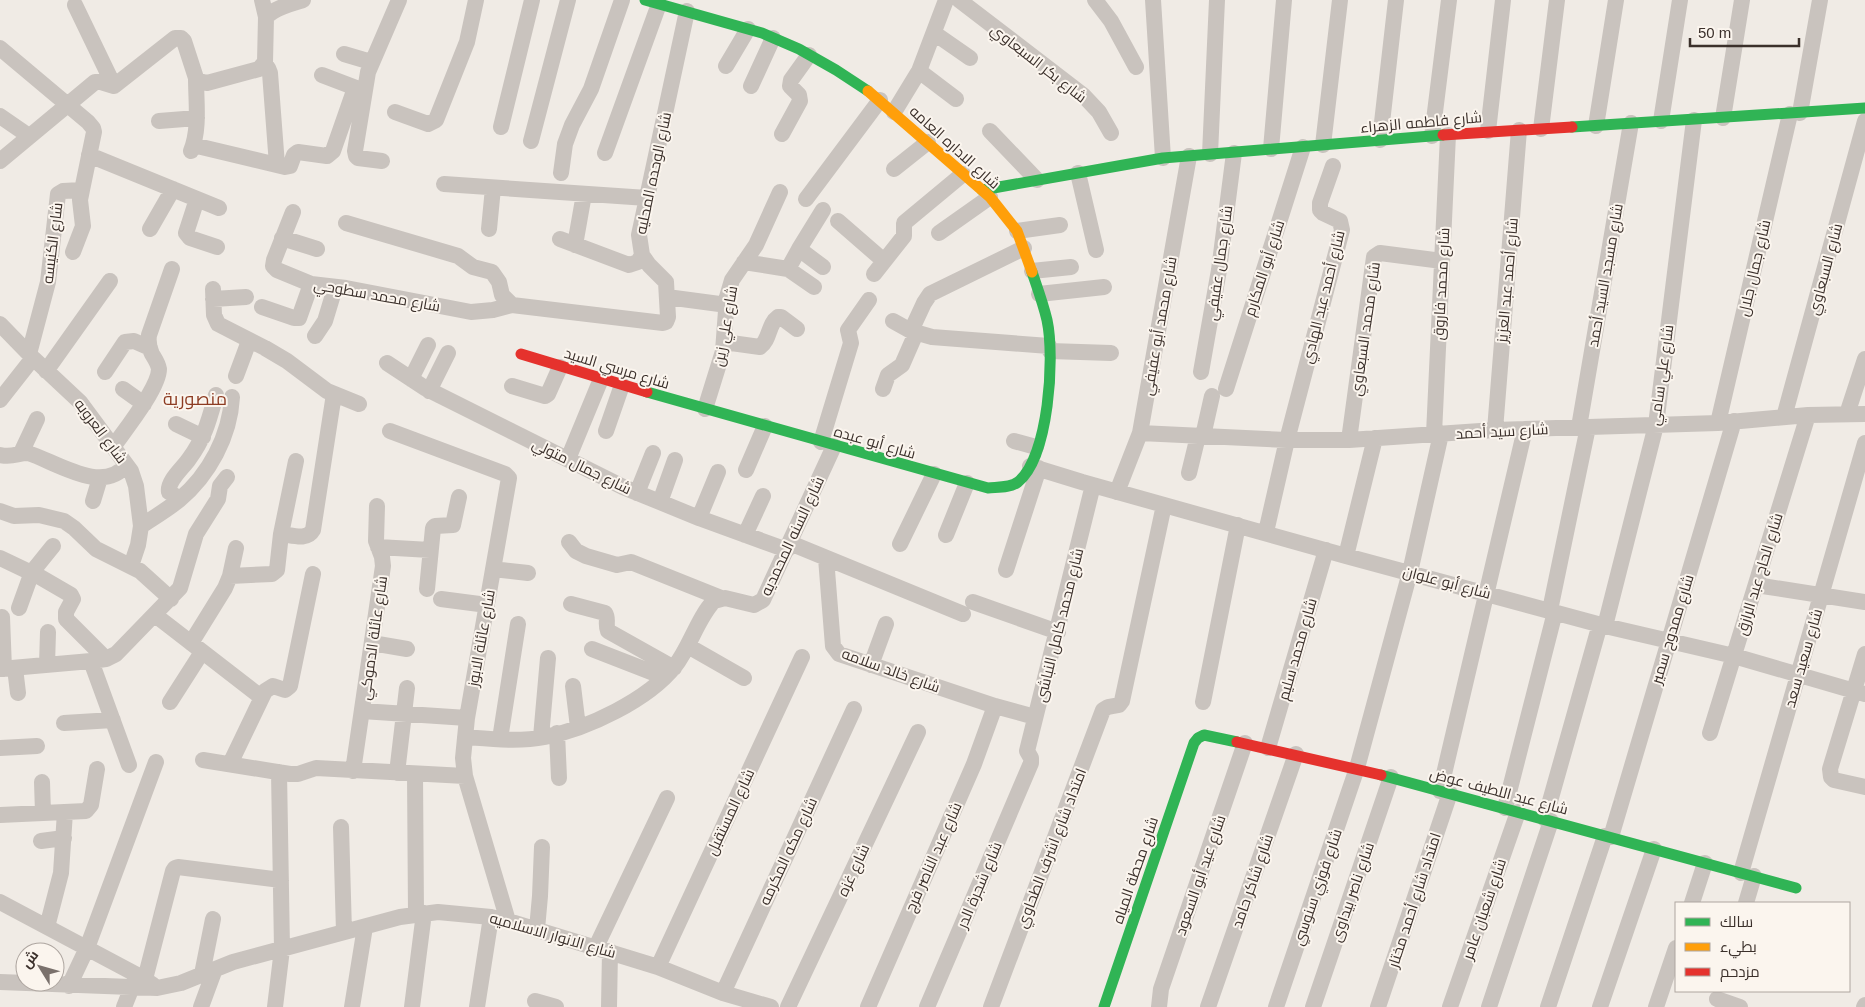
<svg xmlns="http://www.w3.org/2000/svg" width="1865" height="1007" viewBox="0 0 1865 1007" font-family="Arial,Cairo,sans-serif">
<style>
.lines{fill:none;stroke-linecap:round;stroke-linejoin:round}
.street{stroke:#c9c3be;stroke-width:16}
.fast{stroke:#30b455;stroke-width:11}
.slow{stroke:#ff9f0a;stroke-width:11}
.jam{stroke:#e5322d;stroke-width:11}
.labels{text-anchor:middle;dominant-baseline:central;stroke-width:4;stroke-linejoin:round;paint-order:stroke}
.street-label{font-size:15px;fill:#3b302b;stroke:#fbf5ee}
.quarter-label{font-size:18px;fill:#8c3b22;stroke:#fbf5ee}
</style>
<rect width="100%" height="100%" fill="#f0ebe5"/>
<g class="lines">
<path class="street" d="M262,0L266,17
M959,0L1083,95L1099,112L1111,133
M1095,0L1111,21L1136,67
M1153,0L1163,158
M75,5L114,86
M934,33L970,58
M0,48L88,122L93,128L94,132L82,190L63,191L58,194L48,282L29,354
M344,54L371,62
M263,66L268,68L270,73L277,165
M726,66L748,29
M919,71L956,99
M322,75L364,91
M751,86L773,38
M395,112L428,124L436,120L467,42L476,0
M894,112L919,71L946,0
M1800,113L1820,0
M0,116L29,136
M1723,118L1742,0
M159,121L197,118
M1661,121L1680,0
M1596,126L1616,0
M501,127L532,0
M1541,129L1557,0
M990,131L1037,180
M1488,131L1503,0
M782,134L800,101L799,95L790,86L791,80L809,55
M1432,136L1449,0
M1380,140L1396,0
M531,141L568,0
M193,145L285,167L290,166L294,155L298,152L327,156L333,151L355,88
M1323,145L1340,0
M1271,149L1284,0
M191,151C200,128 196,103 196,78
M605,153L659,4
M1210,154L1217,0
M89,155L219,208
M0,161L95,82H101L114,86L175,38H181L184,41L196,78L199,81L207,83L259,69L265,62L266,17C275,8 290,4 303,0
M382,161L358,158L356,156L355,151L368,72L399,0
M894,169L928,142
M561,173L565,144L572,125L591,89L622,0
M1078,173L1096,250
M444,184L647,198
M197,199L186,233L190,238L217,247
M806,199L880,100
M293,212L274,260L273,266L277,270L311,284L346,288L471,312L493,310L512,305
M838,221L884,261
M346,223L458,256L473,267L492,272L499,282L502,295L512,305L663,323L666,322L668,317L666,282L649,265L642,255L639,235L687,11
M150,229L173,189
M489,229L493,188
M1017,231L1060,225
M939,233L990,197
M282,238L317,249
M560,239L629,265L638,262L642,255
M575,245L584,194
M799,249L823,267
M73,252L83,226L80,200L82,190
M744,262L788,269L814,287
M788,269L799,249L823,210
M1032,271L1071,267
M874,274L904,236V223L963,174
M213,289L214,315L218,324L265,348L287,361L327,391L359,404
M1039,294L1104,287
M667,297L727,305
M213,299L246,297
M262,307L294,318H299L311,284
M893,321L911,331L932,337L1049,346
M0,324L33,358L80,402L131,471L136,486L141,526L138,545L131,566
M911,331L924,303L930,294L1024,248
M315,336L325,321L335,288
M724,342L760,347C770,340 768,324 778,317H781L797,329
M1050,351L1111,353
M387,363L425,388L623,487L699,518L787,550
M46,371L110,281
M105,372L125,342L134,341L150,348
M1201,372L1219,270L1234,153
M236,376L249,341
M411,379L428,345
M512,386L545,396L548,394L560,367
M123,389L144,404
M883,389L888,375L902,365L916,333
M1226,389L1303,147
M429,391L448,353
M0,400L33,358
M705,409L723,351L727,297L732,280L756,245L780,192
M1847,414L1865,359
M1784,417L1865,121
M1718,423L1790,114
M176,424L203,437
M1579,427L1631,123
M1495,430L1519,130
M390,431L505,474L509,478L467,718L463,758L465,776L508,921
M606,431L622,385
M1140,433L1287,440H1349L1495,430L1718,423L1808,415L1865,414
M1434,434L1448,135
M1203,436L1212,396
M1349,440L1374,257L1380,253L1442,261
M1014,441L1036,447
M821,442L851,343L848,330L869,300
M113,447C125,430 159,388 159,369C158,363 155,359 152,354C149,348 148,342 149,335L172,269
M21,453L37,419
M0,455C13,458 17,453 28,453C56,462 103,495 126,465
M568,459L601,379
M1030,466L1082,482L1346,556L1605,626L1734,656L1865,694
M746,470L765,426
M1189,473L1198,436
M1117,492L1140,433L1189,156
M637,493L653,453
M180,499L169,492C167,481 183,468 189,459C205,437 209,420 216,395
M93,501L100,478
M660,502L675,460
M0,511L14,516L39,515L64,521L74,528L96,549L140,571L171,599
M699,518L718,472
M141,526C153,518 167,510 179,500C209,475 230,436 232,397
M1266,532L1287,440L1342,230L1340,221L1323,213L1320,210V203L1333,166
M281,534C292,535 307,541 313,530L334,394
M745,535L763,496
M946,535L967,483
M569,542L576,551L586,556L617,565L631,562L721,598
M790,543L963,614
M900,544L934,474
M378,547L430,550
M1346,556L1375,438
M0,558L40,577L71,595L73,599L66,612V619L106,659
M826,558L833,646L839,654L995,706L1035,717
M493,569L528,573
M1006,570L1039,468
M230,576L272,574L277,570L281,534L296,461
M1756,585L1865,602
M427,589L433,528L435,526L453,525L459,497
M441,599L487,605
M973,602L1058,632
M571,604L605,613C609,619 605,624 608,631L674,668
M19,608L32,572L53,546
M1550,610L1588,427
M155,615L261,697
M2,617L4,669
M1605,626L1656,425L1694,120
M191,643L225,588L230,576L236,548
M372,643L407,649
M688,646L744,678
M592,649L664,677
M1865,654L1830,769L1831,777L1834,780L1865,787
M91,661L129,765
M47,665L48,632
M871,665L886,624
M15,668L18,693
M0,669L91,661L106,659L116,654L180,588L196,534L218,499L220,486L227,477
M573,686L578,727
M170,702L202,652
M1203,702L1238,525
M362,711L467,718
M64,723L113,720
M557,733L559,778
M1710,733L1808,415
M465,737C491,739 519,742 545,737C587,729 648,700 675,666C690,647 698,617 714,601L725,598L754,605L763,600L834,446
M541,737L548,658
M500,739L518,624
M0,748L37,746
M1268,748L1326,550
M203,760L290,774H298L316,768L465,776
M230,764L265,691L273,686L285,690L290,686L313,574
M353,771L383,566L382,557L376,541L377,506
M397,773L407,688
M415,774L416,914
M42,782L43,813
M1440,791L1525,429
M1505,808L1555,612
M0,815L86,811L91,805L97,769
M1545,819L1600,624
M341,827L344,932
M1611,837L1734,421
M41,841L64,838
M1741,873L1865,443
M0,902L141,977L153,985
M1692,903L1705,863
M1746,903L1754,876
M47,927L61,873L65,812
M537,929L540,896L542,847
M596,947L667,798
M658,967L802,657
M202,974L213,919
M145,979L173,871L175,868L178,867L281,880
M0,982L157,988L181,983L233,962L400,917L438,912L491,917L508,921L658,967L723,993L771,1007
M69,986L87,948L156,762
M723,993L854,709
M1717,999L1740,1007
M535,1001L556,1007
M124,1007L132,987
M201,1007L215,969
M275,1007L282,949L279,772
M352,1007L365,927
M412,1007L424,913
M477,1007L491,917
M609,1007L610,951
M788,1007L918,732
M868,1007L974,764L995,706
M927,1007L1031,763V758L1027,751L1093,485
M991,1007L1103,710L1108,707L1119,705L1122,701L1164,505
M1159,1007L1161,989L1245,743
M1208,1007L1296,754
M1276,1007L1357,768L1410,572L1441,434
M1313,1007L1391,777
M1378,1007L1450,793
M1450,1007L1518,812
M1489,1007L1551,821
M1548,1007L1605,836
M1600,1007L1654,849
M1656,1007L1676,948
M1864,1007L1865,1005"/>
<path class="fast" d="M645,0L762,33L799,49L836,70L868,91
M1572,127L1865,108
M982,190L1163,158L1443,135
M647,392L988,488C997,487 1010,488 1018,482C1049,457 1055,357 1047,320C1043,303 1037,287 1032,272
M1381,775L1796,888
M1104,1007L1194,743L1198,738L1204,735L1237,742"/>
<path class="slow" d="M868,91L990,197L1017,231L1032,272"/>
<path class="jam" d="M1443,135L1572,127
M521,354L647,392
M1237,742L1381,775"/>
</g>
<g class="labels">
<g class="street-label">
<text transform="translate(1039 63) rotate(38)">شارع بكر السبعاوي</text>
<text transform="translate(1421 122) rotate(-5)">شارع فاطمه الزهراء</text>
<text transform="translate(955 147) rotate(42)">شارع الاداره العامه</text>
<text transform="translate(653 173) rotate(-78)">شارع الوحده المحليه</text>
<text transform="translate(52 243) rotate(-83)">شارع الكنيسه</text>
<text transform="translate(1219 263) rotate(-82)">شارع جمال عفيفي</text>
<text transform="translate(1264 268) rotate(-72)">شارع أبو المكارم</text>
<text transform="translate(1754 268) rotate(-77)">شارع جمال جلال</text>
<text transform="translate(1825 269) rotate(-75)">شارع السبعاوي</text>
<text transform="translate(1605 275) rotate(-80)">شارع مسجد السيد أحمد</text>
<text transform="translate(1507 280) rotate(-85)">شارع أحمد عبد العزيز</text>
<text transform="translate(1441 284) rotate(-87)">شارع محمد فاروق</text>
<text transform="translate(377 295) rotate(10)">شارع محمد سطوحي</text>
<text transform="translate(1323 297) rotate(-76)">شارع أحمد عبد الهادي</text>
<text transform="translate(725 326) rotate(-80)">شارع علي زين</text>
<text transform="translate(1159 326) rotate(-80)">شارع محمد أبو عفيفي</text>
<text transform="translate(1365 329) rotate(-82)">شارع محمد السبعاوي</text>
<text transform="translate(617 368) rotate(17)">شارع مرسي السيد</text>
<text transform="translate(1661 375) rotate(-82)">شارع علي سامي</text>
<text transform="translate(101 431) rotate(53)">شارع العروبه</text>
<text transform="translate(1502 431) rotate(-3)">شارع سيد أحمد</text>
<text transform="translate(875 442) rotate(16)">شارع أبو عبده</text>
<text transform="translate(582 466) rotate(26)">شارع جمال متولي</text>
<text transform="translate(792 536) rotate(-65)">شارع السنه المحمديه</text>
<text transform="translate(1759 574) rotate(-73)">شارع الحاج عبد الرازق</text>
<text transform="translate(1447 582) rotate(15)">شارع أبو علوان</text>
<text transform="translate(1059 625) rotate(-76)">شارع محمد كامل النباشى</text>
<text transform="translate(1672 629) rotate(-73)">شارع ممدوح سمير</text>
<text transform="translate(373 638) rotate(-82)">شارع عائلة الدموكي</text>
<text transform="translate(481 638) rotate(-80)">شارع عائلة الابوز</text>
<text transform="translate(1297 649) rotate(-74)">شارع محمد سليم</text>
<text transform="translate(1803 658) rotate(-74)">شارع سعيد سعد</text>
<text transform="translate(891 670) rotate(20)">شارع خالد سلامه</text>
<text transform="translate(1499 791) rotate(15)">شارع عبد اللطيف عوض</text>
<text transform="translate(730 812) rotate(-65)">شارع المستقبل</text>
<text transform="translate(1051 848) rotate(-69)">امتداد شارع اشرف الطحاوي</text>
<text transform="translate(788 851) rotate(-65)">شارع مكه المكرمه</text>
<text transform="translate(933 857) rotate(-66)">شارع عبد الناصر فرج</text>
<text transform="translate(853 870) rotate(-65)">شارع غزه</text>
<text transform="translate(1135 870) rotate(-71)">شارع محطة المياه</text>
<text transform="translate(1200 875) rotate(-71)">شارع عيد أبو السعود</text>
<text transform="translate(1252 881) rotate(-71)">شارع شاكر حامد</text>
<text transform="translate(979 885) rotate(-67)">شارع شجرة الدر</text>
<text transform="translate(1317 887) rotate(-71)">شارع فوزي سنوسي</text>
<text transform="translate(1352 892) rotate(-71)">شارع ناصر بيداوى</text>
<text transform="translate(1414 900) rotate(-72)">امتداد شارع أحمد مختار</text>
<text transform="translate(1484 909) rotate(-71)">شارع شعبان عامر</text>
<text transform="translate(553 935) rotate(16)">شارع الانوار الاسلاميه</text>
</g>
<g class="quarter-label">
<text x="195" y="399">منصورية</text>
</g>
</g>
<rect x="1675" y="902" width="175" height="90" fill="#fbf5ee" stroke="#aea6a0"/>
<rect x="1685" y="918" width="25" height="8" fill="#30b455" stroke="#aea6a0"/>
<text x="1720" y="927" font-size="15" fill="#3b302b">سالك</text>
<rect x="1685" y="943" width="25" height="8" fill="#ff9f0a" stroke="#aea6a0"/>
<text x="1720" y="952" font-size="15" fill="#3b302b">بطيء</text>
<rect x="1685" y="968" width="25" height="8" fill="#e5322d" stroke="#aea6a0"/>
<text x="1720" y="977" font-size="15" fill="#3b302b">مزدحم</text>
<g transform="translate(40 967) rotate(307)"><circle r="24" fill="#fbf5ee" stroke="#aea6a0"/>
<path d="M0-4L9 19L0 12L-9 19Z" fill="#7a716c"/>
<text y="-8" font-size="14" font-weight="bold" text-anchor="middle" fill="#3b302b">ش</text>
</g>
<path d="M1690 38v8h109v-8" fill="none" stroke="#3b302b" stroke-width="2.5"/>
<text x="1698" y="38" font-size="15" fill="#3b302b" stroke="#fbf5ee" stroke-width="4" paint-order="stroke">50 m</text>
</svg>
